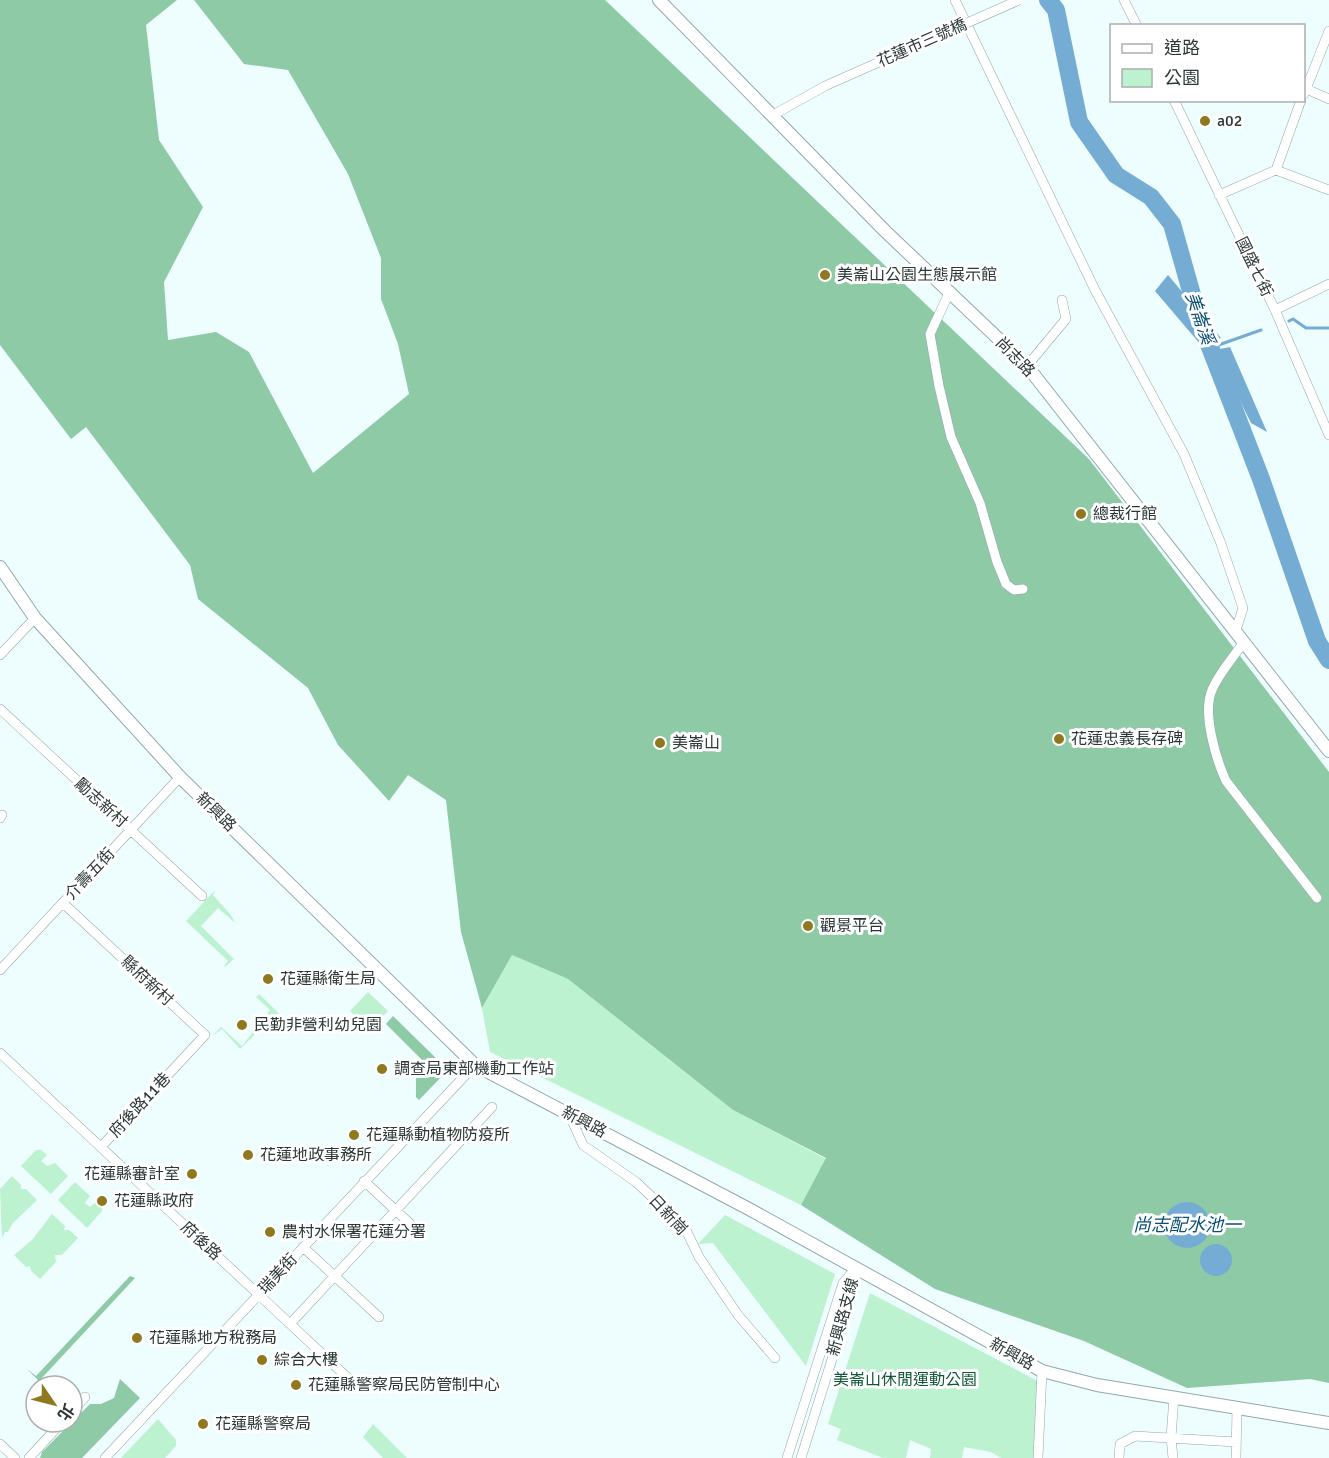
<svg xmlns="http://www.w3.org/2000/svg" width="1329" height="1458" viewBox="0 0 1329 1458" font-family="Signika,'Noto Sans TC',sans-serif">
<style>
.green{fill:#bcf2cf}
.forest{fill:#8ecaa5}
.water{fill:#75acd4}
.lines{fill:none;stroke-linecap:round;stroke-linejoin:round}
.stream{stroke:#75acd4;stroke-width:3}
.river{stroke:#75acd4;stroke-width:18}
.minor-casing{stroke:#90a9aa;stroke-width:10}
.tertiary-casing{stroke:#90a9aa;stroke-width:14}
.minor{stroke:#fff;stroke-width:9}
.tertiary{stroke:#fff;stroke-width:12}
.minor-bridge-casing{stroke:#90a9aa;stroke-width:10;stroke-linecap:butt}
.minor-bridge{stroke:#fff;stroke-width:9}
.poi-dot{fill:#8f781e;stroke:#fff;stroke-width:2}
.labels{text-anchor:middle;dominant-baseline:central;stroke-width:6;stroke-linejoin:round;paint-order:stroke}
.street-label{font-size:16px;fill:#2c3737;stroke:#fff}
.poi-label{font-size:16px;fill:#2c3737;stroke:#fff;text-anchor:start}
.park-label{font-size:16px;fill:#105835;stroke:#fff}
.water-label{font-size:18px;font-style:italic;fill:#094e75;stroke:#fff}
</style>
<rect width="100%" height="100%" fill="#eefeff"/>
<path class="green" d="M215,890L213,895L231,915L235,923L218,908L201,926L234,959L225,967L224,966L228,961L186,921Z
M512,955L568,979L733,1110L826,1159L801,1205L490,1052L482,1008Z
M368,992L388,1011L370,1030L350,1011Z
M259,994L291,1025L285,1031L279,1025L276,1029L268,1022L240,1049L222,1029L212,1036L221,1027L242,1046L270,1010L256,997Z
M36,1150H41L47,1155L41,1161L47,1166L55,1163L68,1176L51,1194L21,1166Z
M12,1176L21,1185V1189H26L37,1200L13,1223L8,1232H5L2,1238L0,1189Z
M75,1182L90,1196L85,1203L90,1207L96,1202L102,1207V1211L87,1228L58,1200Z
M52,1214L65,1226L64,1230H69L78,1238L62,1255H55L56,1262L40,1279L31,1271L30,1266L26,1267L14,1255L32,1240Z
M725,1215L835,1274L806,1366L713,1243L698,1244Z
M870,1293L1038,1381L1034,1458H1001L991,1452L964,1447L962,1458H930L931,1449L910,1440L906,1458H883L837,1440L841,1429L828,1424Z
M158,1419L176,1440V1446L165,1458H121Z
M373,1424L407,1458H383L363,1437Z"/>
<path class="forest" d="M0,0H177L146,25L159,140L203,207L164,282L168,340L216,332L249,352L313,473L409,394L398,344L381,299V258L348,174L288,70L244,64L194,0H605L1089,459L1329,772V1383L1310,1379L1187,1388L1084,1341L935,1289L801,1205L826,1158L733,1110L568,979L512,955L482,1008L461,932L446,800L408,775L389,801L338,745L308,688L198,599L190,565L86,427L71,439L0,345Z
M393,1016L444,1066L445,1073L419,1100L416,1097V1063L420,1058L386,1024Z
M130,1276L135,1278L39,1381L27,1369L36,1376Z
M120,1379L140,1398L82,1458H40L42,1452L90,1404H101L114,1398Z"/>
<path class="water" d="M1168,275L1221,338L1201,345L1155,291Z
M1230,347L1267,432L1251,423L1215,350Z
M1164 1225a23 23 0 1 1 46 0a23 23 0 1 1-46 0Z
M1200 1260a16 16 0 1 1 32 0a16 16 0 1 1-32 0Z"/>
<g class="lines">
<path class="stream" d="M1289,321L1293,319L1306,328H1329
M1210,348L1261,330"/>
<path class="river" d="M1048,0L1056,10L1079,122L1116,175L1151,197L1172,224L1198,316L1261,479L1317,641L1329,660"/>
<g class="minor-casing">
<path id="minor" d="M955,0L1095,290L1184,454L1220,541L1243,608L1236,630
M1124,0L1137,26
M1304,88L1329,99
M1304,94L1329,31
M1174,100L1275,310L1329,435
M773,115L825,86
M1276,170L1329,190
M1219,195L1276,170L1301,100
M949,293L930,334L939,386L951,437L980,503L997,562L1006,584L1014,590L1023,589
M1275,310L1329,284
M1027,366L1066,319L1062,300
M1243,643C1233,658 1219,673 1212,690C1202,713 1216,759 1226,781L1317,898
M0,655L35,618
M0,709L202,896
M0,818L2,815
M63,903L205,1035L101,1147
M0,970L180,777
M0,1053L349,1379
M569,1114L583,1145L636,1182L685,1228L699,1257L717,1284L738,1315L775,1358
M364,1181L418,1231
M303,1247L379,1317
M290,1324L492,1107
M72,1412L85,1397
M0,1444L15,1458
M29,1458L62,1422
M105,1458L475,1065
M787,1458L843,1283L856,1268
M801,1458L854,1289L856,1268
M1038,1458L1042,1371
M1119,1458L1120,1444L1135,1436L1236,1442
M1173,1458L1171,1437L1174,1397
M1236,1458L1237,1407"/>
</g>
<g class="tertiary-casing">
<path id="tertiary" d="M659,0L885,231L1027,366L1329,751
M0,567L35,618L180,777L475,1065L749,1209L1042,1371L1097,1385L1329,1423"/>
</g>
<use href="#minor" class="minor"/>
<use href="#tertiary" class="tertiary"/>
<g class="minor-bridge-casing">
<path id="minor-bridge" d="M825,86L1019,0"/>
</g>
<use href="#minor-bridge" class="minor-bridge"/>
</g>
<g class="poi-dot">
<circle cx="1205" cy="121" r="6"/>
<circle cx="825" cy="275" r="6"/>
<circle cx="1081" cy="514" r="6"/>
<circle cx="1059" cy="739" r="6"/>
<circle cx="660" cy="743" r="6"/>
<circle cx="808" cy="926" r="6"/>
<circle cx="268" cy="979" r="6"/>
<circle cx="242" cy="1025" r="6"/>
<circle cx="382" cy="1069" r="6"/>
<circle cx="354" cy="1135" r="6"/>
<circle cx="248" cy="1155" r="6"/>
<circle cx="192" cy="1174" r="6"/>
<circle cx="102" cy="1201" r="6"/>
<circle cx="270" cy="1232" r="6"/>
<circle cx="137" cy="1338" r="6"/>
<circle cx="262" cy="1360" r="6"/>
<circle cx="296" cy="1385" r="6"/>
<circle cx="203" cy="1424" r="6"/>
</g>
<g class="labels">
<g class="street-label">
<text transform="translate(922 43) rotate(-24)">花蓮市三號橋</text>
<text transform="translate(1254 267) rotate(64)">國盛七街</text>
<text transform="translate(1015 357) rotate(46)">尚志路</text>
<text transform="translate(101 803) rotate(42)">勵志新村</text>
<text transform="translate(216 812) rotate(44)">新興路</text>
<text transform="translate(90 874) rotate(-47)">介壽五街</text>
<text transform="translate(147 981) rotate(43)">縣府新村</text>
<text transform="translate(140 1105) rotate(-47)">府後路11巷</text>
<text transform="translate(584 1122) rotate(28)">新興路</text>
<text transform="translate(668 1215) rotate(47)">日新崗</text>
<text transform="translate(201 1241) rotate(43)">府後路</text>
<text transform="translate(278 1274) rotate(-47)">瑞美街</text>
<text transform="translate(843 1317) rotate(-75)">新興路支線</text>
<text transform="translate(1012 1354) rotate(29)">新興路</text>
</g>
<g class="poi-label">
<text x="1217" y="121">a02</text>
<text x="837" y="275">美崙山公園生態展示館</text>
<text x="1093" y="514">總裁行館</text>
<text x="1071" y="739">花蓮忠義長存碑</text>
<text x="672" y="743">美崙山</text>
<text x="820" y="926">觀景平台</text>
<text x="280" y="979">花蓮縣衛生局</text>
<text x="254" y="1025">民勤非營利幼兒園</text>
<text x="394" y="1069">調查局東部機動工作站</text>
<text x="366" y="1135">花蓮縣動植物防疫所</text>
<text x="260" y="1155">花蓮地政事務所</text>
<text x="180" y="1174" text-anchor="end">花蓮縣審計室</text>
<text x="114" y="1201">花蓮縣政府</text>
<text x="282" y="1232">農村水保署花蓮分署</text>
<text x="149" y="1338">花蓮縣地方稅務局</text>
<text x="274" y="1360">綜合大樓</text>
<text x="308" y="1385">花蓮縣警察局民防管制中心</text>
<text x="215" y="1424">花蓮縣警察局</text>
</g>
<g class="park-label">
<text x="905" y="1380">美崙山休閒運動公園</text>
</g>
<g class="water-label">
<text transform="translate(1200 318) rotate(71)">美崙溪</text>
<text x="1187" y="1225">尚志配水池一</text>
</g>
</g>
<rect x="1110" y="24" width="195" height="78" fill="#ffffff" stroke="#abafaf" stroke-width="1.5"/>
<rect x="1122" y="44" width="30" height="9" fill="#ffffff" stroke="#abafaf" stroke-width="1.5"/>
<text x="1164" y="54" font-size="18" fill="#2c3737">道路</text>
<rect x="1122" y="69" width="30" height="18" fill="#bcf2cf" stroke="#abafaf" stroke-width="1.5"/>
<text x="1164" y="84" font-size="18" fill="#2c3737">公園</text>
<g transform="translate(54 1404) rotate(125)"><circle r="28" fill="#ffffff" stroke="#abafaf" stroke-width="1.5"/>
<path d="M0-4.5L10 22L0 15L-10 22Z" fill="#8f781e"/>
<text y="-9" font-size="16" font-weight="bold" text-anchor="middle" fill="#2c3737">北</text>
</g>
</svg>
